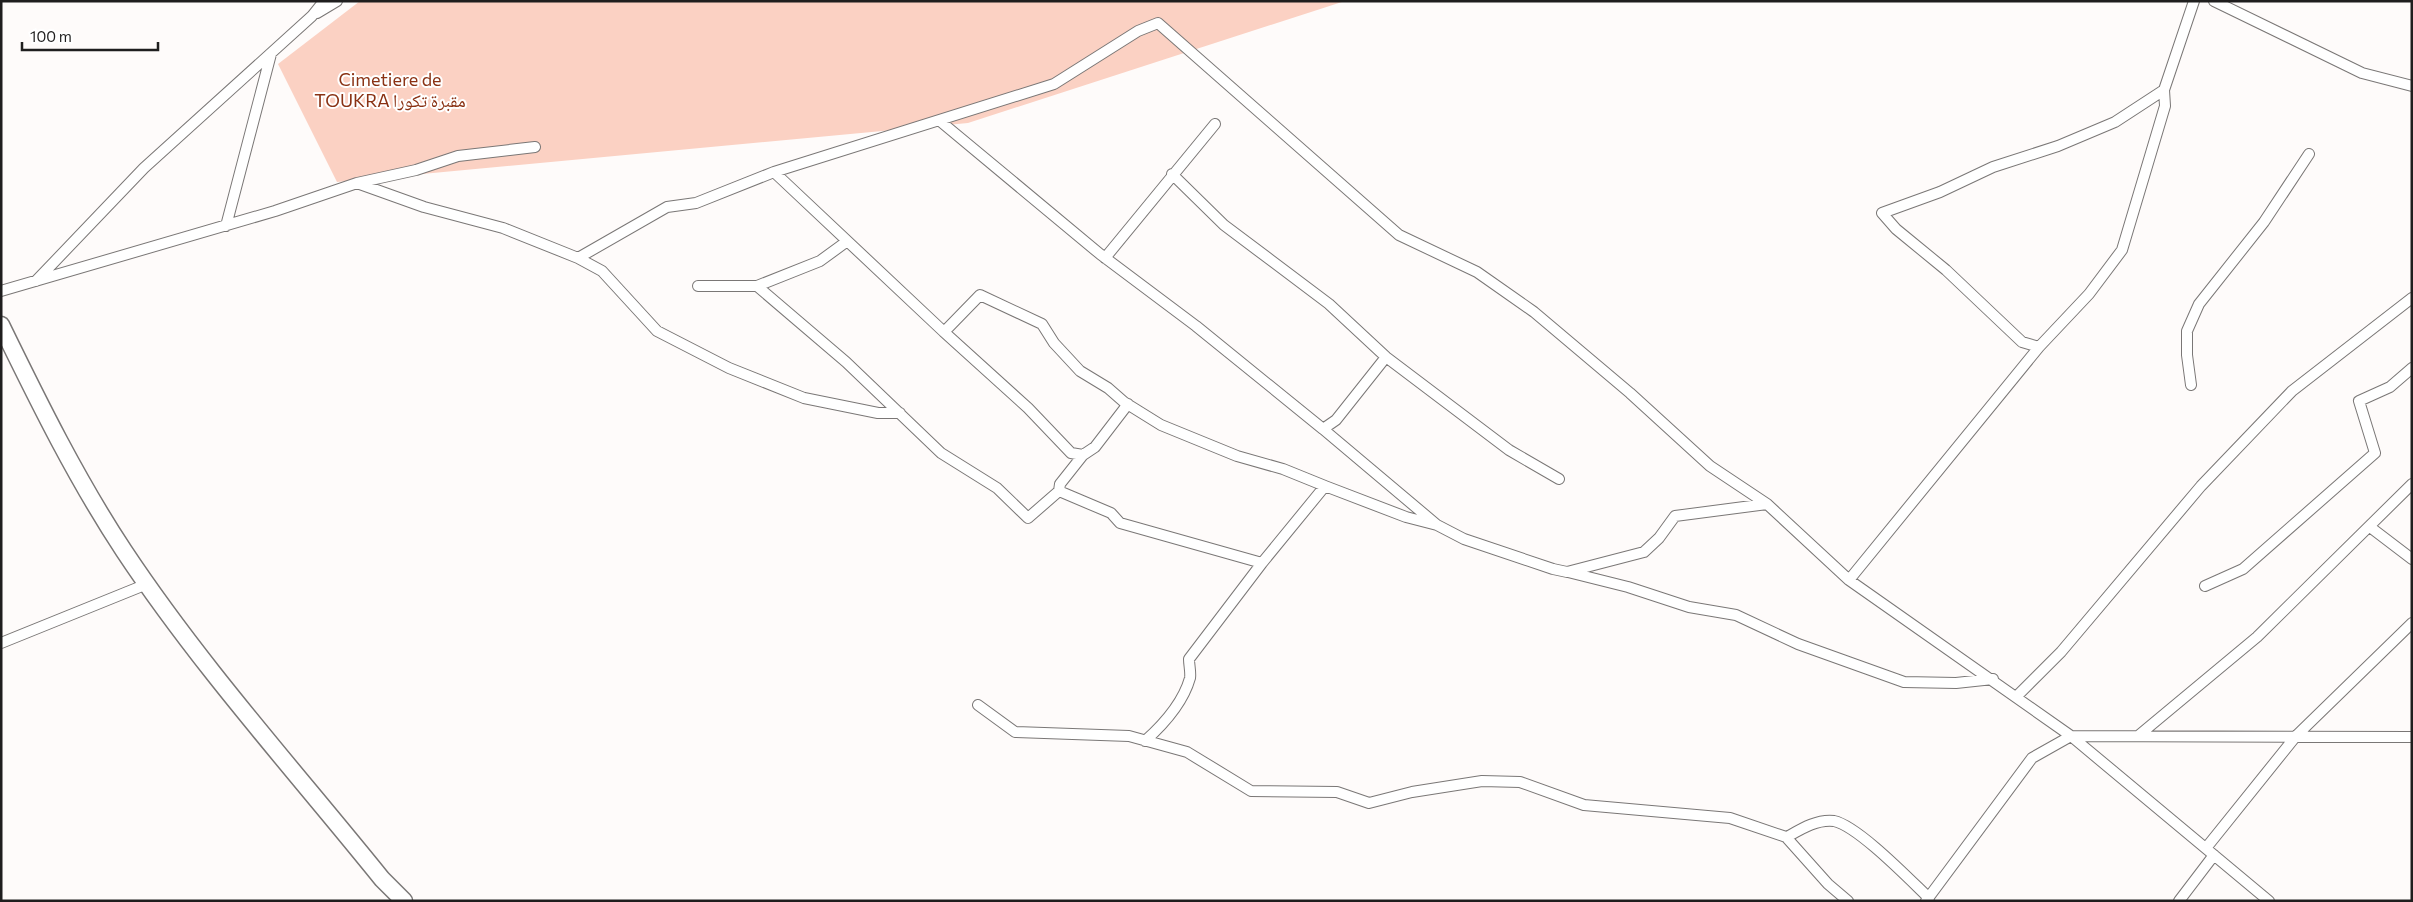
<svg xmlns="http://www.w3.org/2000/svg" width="2413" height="902" viewBox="0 0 2413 902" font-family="Commissioner,'Noto Naskh Arabic',sans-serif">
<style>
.green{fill:#fbd1c3}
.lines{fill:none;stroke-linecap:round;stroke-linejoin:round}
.minor-casing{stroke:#7a7776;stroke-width:12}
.trunk-casing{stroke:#7a7776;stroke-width:19}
.minor{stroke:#fff;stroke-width:10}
.trunk{stroke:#fff;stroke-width:16}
.labels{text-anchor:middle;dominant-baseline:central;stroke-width:4;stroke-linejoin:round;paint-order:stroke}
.park-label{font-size:18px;fill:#8a3214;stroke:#fff}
</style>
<rect width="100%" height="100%" fill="#fefbfa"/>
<path class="green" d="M360,1H1345L968,123L337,182L278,64Z"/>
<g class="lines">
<g class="minor-casing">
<path id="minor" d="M2214,1L2362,73L2412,86
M317,13L337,1
M2164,90L2115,122L2058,146L1993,167L1940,192L1882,213L1896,229L1946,270L2022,342L2039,347L2089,294L2122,250L2165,106L2164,90L2194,1
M940,121L1100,254L1196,326L1323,429L1336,420L1386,357
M774,172L1054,84L1138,31L1158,23L1399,235L1477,272L1534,312L1630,393L1710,466L1767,504L1849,580L2071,736L2412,737
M1172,174L1224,225L1329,304L1386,357L1509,450L1559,479
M357,183L424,207L503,228L578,258L602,271L657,331L729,368L804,398L878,413H900
M226,226L271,54
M578,258L667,207L696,203L774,172L944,332L980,295L1042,324L1054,343L1080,371L1108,388L1124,402L1161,425L1237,456L1283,469L1325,486
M1105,258L1215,124
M36,281L144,168L312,16L324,1
M698,286H757L820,261L846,242
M757,286L846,362L941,453L997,488L1028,518L1059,491L1111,513L1120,523L1262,563L1325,486L1406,517L1437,525
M1,291L275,211L357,183L416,170L458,156L535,147
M944,332L1028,408L1071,453L1083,455L1095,447L1128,404
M2191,385L2187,355V331L2199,304L2264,222L2309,154
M1323,429L1437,525L1464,539L1553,569L1567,572L1644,552L1659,538L1675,516L1767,504
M1059,491L1060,484L1083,455
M2370,527L2412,559
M1568,572L1628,587L1689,607L1736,615L1798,644L1904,682L1956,683L1993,679
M1849,580L2039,347
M2205,586L2243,569L2375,453L2359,401L2390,387L2412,368
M1,643L147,584
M2016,697L2061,652L2201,486L2292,391L2412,298
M978,705L1015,732L1129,736L1187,752L1251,791L1337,792L1369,803L1412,792L1482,781L1520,782L1584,805L1730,818L1786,837L1828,884L1848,901
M2138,736L2257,637L2412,484
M1145,741C1164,724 1183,703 1190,678C1191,673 1189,665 1189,659L1262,563
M1787,837C1801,829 1817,819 1834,821C1858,826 1910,880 1929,898
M2206,848L2296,736L2412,623
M1926,901L2032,758L2071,736L2269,901
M2179,901L2214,855"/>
</g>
<g class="trunk-casing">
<path id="trunk" d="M1,325C39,403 77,480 124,551C201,667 295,771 382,879L404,901"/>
</g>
<use href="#minor" class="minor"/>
<use href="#trunk" class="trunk"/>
</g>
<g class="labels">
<g class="park-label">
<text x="390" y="79">Cimetiere de<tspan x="390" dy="21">TOUKRA مقبرة تكورا</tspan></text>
</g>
</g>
<rect width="2413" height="902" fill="none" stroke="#1f1e1e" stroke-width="5"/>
<path d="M22 42v8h136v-8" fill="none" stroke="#1f1e1e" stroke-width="2.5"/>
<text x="30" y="42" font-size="15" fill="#1f1e1e" stroke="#ffffff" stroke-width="4" paint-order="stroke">100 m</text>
</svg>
